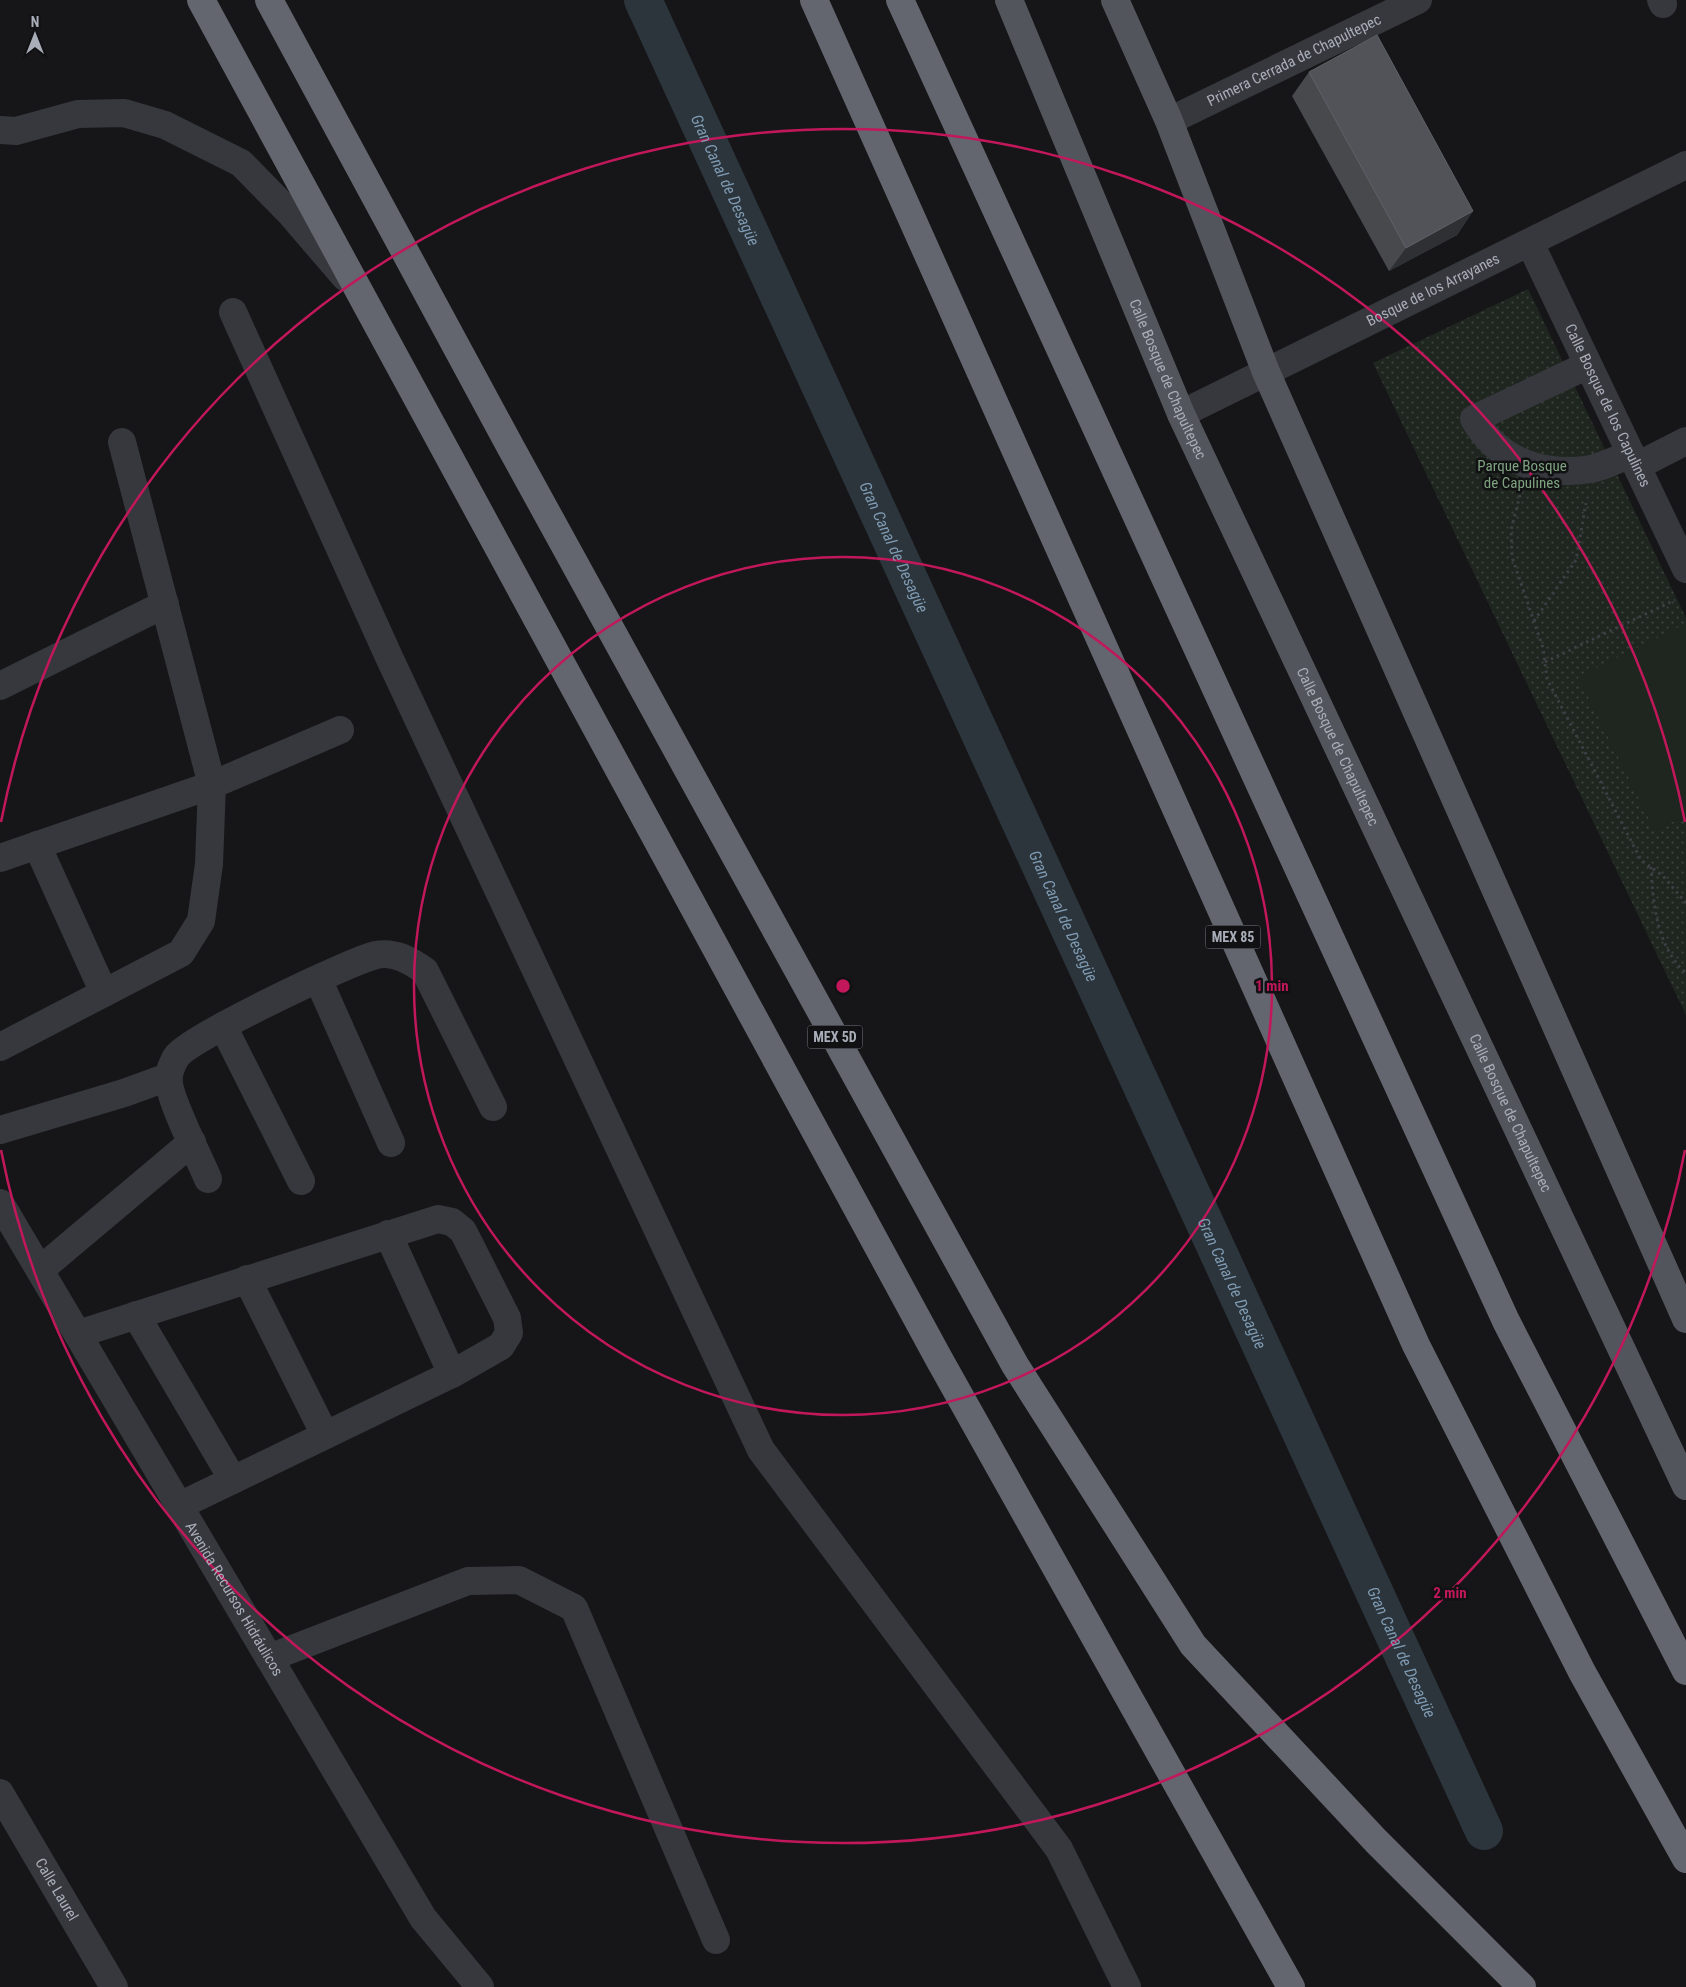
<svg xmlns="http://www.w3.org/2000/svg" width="1686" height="1987" viewBox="0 0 1686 1987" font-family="'Roboto Condensed',sans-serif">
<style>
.grass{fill:url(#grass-dots)}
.pitch{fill:#1e261f}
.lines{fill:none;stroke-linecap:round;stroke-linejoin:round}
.canal{stroke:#2c353c;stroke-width:38}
.path{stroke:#3d3f44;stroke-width:3;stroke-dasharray:2.5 4;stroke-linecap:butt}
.minor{stroke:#37383d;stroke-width:28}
.major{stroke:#53555c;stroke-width:28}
.highway{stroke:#63666e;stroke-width:28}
.wall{fill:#47494d}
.shaded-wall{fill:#2f3033}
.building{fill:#525359;stroke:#5f6168}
.ring{fill:none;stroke:#c2185b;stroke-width:2.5}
.labels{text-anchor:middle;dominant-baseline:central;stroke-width:5;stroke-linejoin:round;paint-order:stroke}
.shield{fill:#111113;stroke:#7b7e86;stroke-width:1}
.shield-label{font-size:14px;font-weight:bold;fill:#a8adb8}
.street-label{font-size:15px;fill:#a8adb8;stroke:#111113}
.park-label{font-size:15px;fill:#7fa381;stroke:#111113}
.water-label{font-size:16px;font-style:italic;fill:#7f9bb3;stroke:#111113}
.centre{fill:#c2185b;stroke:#111113;stroke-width:2.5}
.ring-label{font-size:15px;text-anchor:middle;font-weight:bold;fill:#c2185b;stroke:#111113;stroke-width:5;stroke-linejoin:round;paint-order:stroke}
</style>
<defs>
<pattern id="grass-dots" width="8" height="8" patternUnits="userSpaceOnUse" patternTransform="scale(1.25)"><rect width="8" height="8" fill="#1e261f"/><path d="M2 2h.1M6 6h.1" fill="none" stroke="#3c433d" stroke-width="1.8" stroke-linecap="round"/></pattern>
</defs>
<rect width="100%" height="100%" fill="#161618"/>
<path class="grass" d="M1528,289L1686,618V1015L1373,363Z"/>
<path class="pitch" d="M1681,626L1686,637V815L1655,831L1578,677Z"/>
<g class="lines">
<path class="canal" id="s1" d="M643,0L1484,1831"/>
<path class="path" d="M1520,495L1511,530L1512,557L1543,648L1547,679L1641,860L1663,876L1686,903
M1534,621L1576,560L1586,503
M1545,662L1675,600
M1651,867C1653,904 1657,948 1686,973"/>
<g class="minor">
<path d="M1661,0L1663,4"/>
<path id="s2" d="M1169,121L1418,0"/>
<path d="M0,130L16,131L78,114L124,113L165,125L241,163L290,213L345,277"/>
<path id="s3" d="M1530,243L1686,569"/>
<path d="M233,312L389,657L761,1450L1059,1849L1127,1987"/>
<path d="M1588,365L1474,419C1498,461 1543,477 1591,469C1604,466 1618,459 1631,454"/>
<path id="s4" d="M1181,414L1686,165"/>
<path d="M1637,466L1686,441"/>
<path d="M0,686L165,604"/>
<path d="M37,845L104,993"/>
<path d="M0,858L212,785L122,442"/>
<path d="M318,979L391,1143"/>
<path d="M223,1026L301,1181"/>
<path d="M0,1047L181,953L201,921L209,864L212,785L340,730"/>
<path d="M0,1130L124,1093L168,1077"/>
<path d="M208,1179C200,1159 166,1094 169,1077C169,1071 174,1060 177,1056C191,1037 350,961 376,955C395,951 411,961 425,971L493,1107"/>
<path id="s5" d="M0,1203L423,1918L480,1987"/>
<path d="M388,1234L452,1374"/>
<path d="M40,1270L192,1142"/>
<path d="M247,1279L325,1435"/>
<path d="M136,1315L233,1480"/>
<path d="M78,1334L438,1219L452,1222L463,1231L507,1318L509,1333L501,1346L452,1374L179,1506"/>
<path d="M269,1658L468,1581L519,1580L574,1608L716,1940"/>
<path id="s6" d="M0,1793L114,1987"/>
</g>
<g class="major">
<path id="s7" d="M1009,0L1181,414L1686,1486"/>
<path d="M1115,0L1169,121L1266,372L1686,1319"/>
</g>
<path class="highway" d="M201,0L939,1359L1291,1987
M269,0L510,446L1015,1365L1193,1645L1376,1841L1522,1987
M814,0L1416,1345L1582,1672L1686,1859
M900,0L1506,1321L1686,1671"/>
</g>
<path class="wall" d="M1309,72L1473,211L1457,235L1389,271L1292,96Z"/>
<path class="shaded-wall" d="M1473,211L1457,235L1389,271L1406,248Z"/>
<path class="building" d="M1377,35L1473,211L1406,248L1309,72Z"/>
<g class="ring">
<circle cx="843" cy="986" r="429"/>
<path d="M1685 1150A858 858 0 0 1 1 1150M1 822A858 858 0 0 1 1685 822"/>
</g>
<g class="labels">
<g class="shield">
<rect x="1205.5" y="925.5" width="55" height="23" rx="4"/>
<rect x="807.5" y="1025.5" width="55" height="23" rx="4"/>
</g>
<g class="shield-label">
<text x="1233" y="937">MEX 85</text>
<text x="835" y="1037">MEX 5D</text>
</g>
<g class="street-label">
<text stroke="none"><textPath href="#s2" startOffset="139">Primera Cerrada de Chapultepec</textPath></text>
<text stroke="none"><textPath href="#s4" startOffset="281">Bosque de los Arrayanes</textPath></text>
<text stroke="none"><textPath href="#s7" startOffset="411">Calle Bosque de Chapultepec</textPath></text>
<text stroke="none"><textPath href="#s3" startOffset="180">Calle Bosque de los Capulines</textPath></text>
<text stroke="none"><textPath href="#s7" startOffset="816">Calle Bosque de Chapultepec</textPath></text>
<text stroke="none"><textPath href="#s7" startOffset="1221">Calle Bosque de Chapultepec</textPath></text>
<text stroke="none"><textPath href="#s5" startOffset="460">Avenida Recursos Hidráulicos</textPath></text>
<text stroke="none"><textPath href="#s6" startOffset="112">Calle Laurel</textPath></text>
</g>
<g class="park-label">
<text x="1522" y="466">Parque Bosque<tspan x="1522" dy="17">de Capulines</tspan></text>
</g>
<g class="water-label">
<text stroke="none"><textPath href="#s1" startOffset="198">Gran Canal de Desagüe</textPath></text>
<text stroke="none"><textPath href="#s1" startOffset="602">Gran Canal de Desagüe</textPath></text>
<text stroke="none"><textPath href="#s1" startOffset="1008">Gran Canal de Desagüe</textPath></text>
<text stroke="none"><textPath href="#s1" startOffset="1412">Gran Canal de Desagüe</textPath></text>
<text stroke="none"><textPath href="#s1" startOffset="1818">Gran Canal de Desagüe</textPath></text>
</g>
</g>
<circle cx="843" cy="986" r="8" class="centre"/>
<g class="ring-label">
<text x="1272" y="991">1 min</text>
<text x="1450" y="1598">2 min</text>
</g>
<g transform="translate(35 35)" stroke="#111113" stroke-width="4" paint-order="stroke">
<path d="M0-4L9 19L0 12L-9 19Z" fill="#a8adb8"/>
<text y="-8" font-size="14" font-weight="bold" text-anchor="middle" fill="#a8adb8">N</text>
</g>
</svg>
